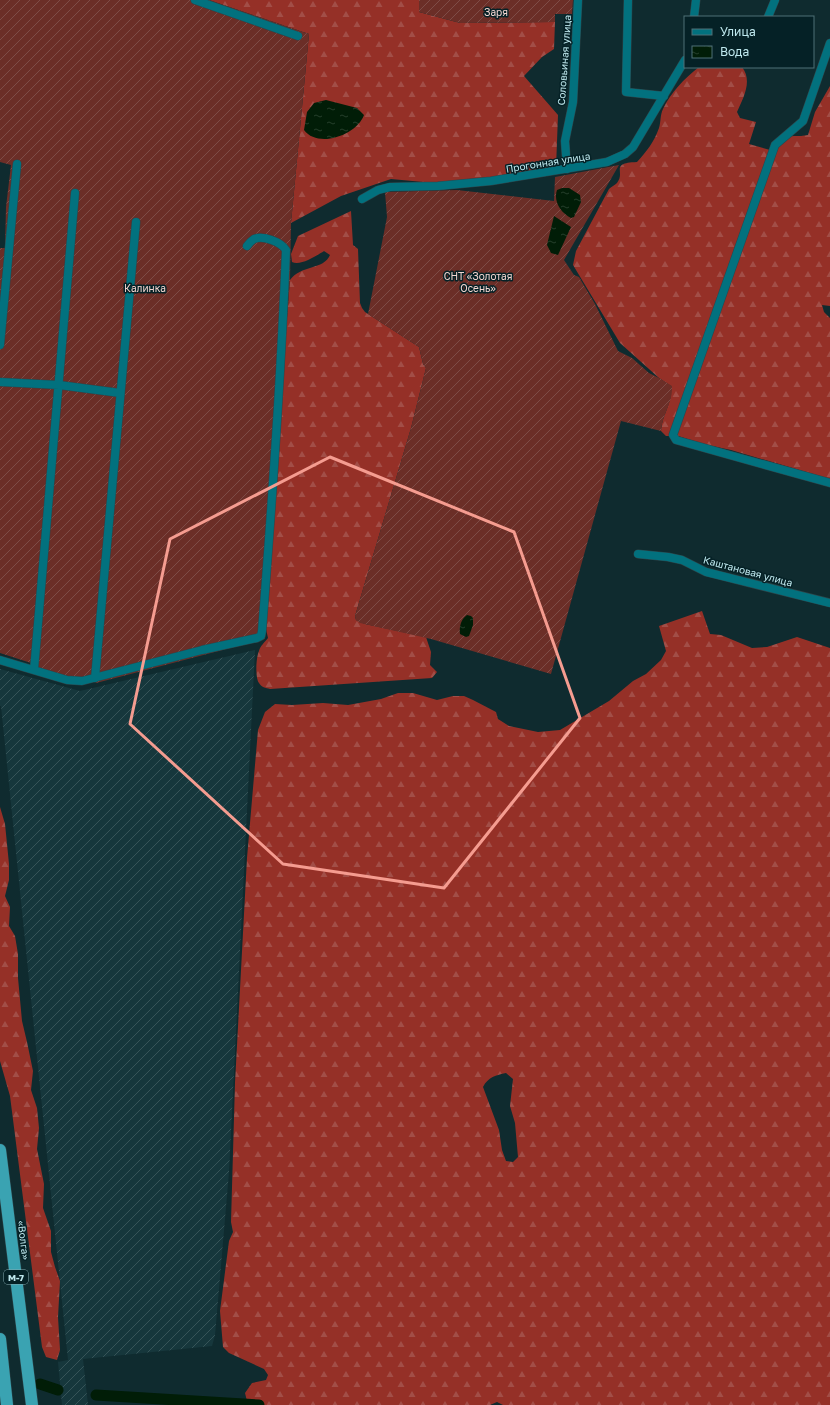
<svg xmlns="http://www.w3.org/2000/svg" width="830" height="1405" viewBox="0 0 830 1405" font-family="'Golos Text',sans-serif">
<style>
.industrial{fill:url(#industrial-furrows)}
.forest{fill:url(#forest-firs);fill-rule:evenodd}
.garden{fill:url(#garden-furrows)}
.water{fill:url(#water-ripples)}
.lines{fill:none;stroke-linecap:round;stroke-linejoin:round}
.river{stroke:#011d07;stroke-width:11}
.minor-casing{stroke:#2e464b;stroke-width:9}
.highway-casing{stroke:#2e464b;stroke-width:13}
.minor{stroke:#02717e;stroke-width:8}
.highway{stroke:#3aa3b2;stroke-width:12}
.marked{fill:none;stroke:#f59c90;stroke-width:3;stroke-linejoin:round}
.labels{text-anchor:middle;dominant-baseline:central;stroke-width:3;stroke-linejoin:round;paint-order:stroke}
.shield{fill:#052126;stroke:#87acb2;stroke-width:1}
.shield-label{font-size:9px;font-weight:bold;fill:#bfe8ee}
.park-label{font-size:10px;fill:#f3d5d0;stroke:#052126}
.street-label{font-size:10px;fill:#bfe8ee;stroke:#052126}
</style>
<defs>
<pattern id="industrial-furrows" width="10" height="10" patternUnits="userSpaceOnUse"><rect width="10" height="10" fill="#16373c"/><path d="M-1 1l2-2M0 10L10 0M9 11l2-2" fill="none" stroke="#365458"/></pattern>
<pattern id="forest-firs" width="22" height="20" patternUnits="userSpaceOnUse"><rect width="22" height="20" fill="#953027"/><path d="M5 1l3.5 6h-7zM16 11l3.5 6h-7z" fill="#a24e47"/></pattern>
<pattern id="garden-furrows" width="10" height="10" patternUnits="userSpaceOnUse"><rect width="10" height="10" fill="#6b2e27"/><path d="M-1 1l2-2M0 10L10 0M9 11l2-2" fill="none" stroke="#7e4c47"/></pattern>
<pattern id="water-ripples" width="26" height="14" patternUnits="userSpaceOnUse"><rect width="26" height="14" fill="#011d07"/><path d="M2 4q2-2 4 0t4 0M15 11q2-2 4 0t4 0" fill="none" stroke="#243e2b"/></pattern>
</defs>
<rect width="100%" height="100%" fill="#0f2b2f"/>
<path class="industrial" d="M255,650L229,1172L215,1335L212,1346L83,1359L88,1405H62L58,1362L68,1360L1,706H0V669L80,691Z"/>
<path class="forest" d="M209,0H419V12L460,23L555,22L554,49L542,57L524,76L558,115L556,168L512,175L434,183L391,179L341,196L291,223L309,34Z
M699,67H742C753,81 743,98 737,112L740,118L756,122L749,144L770,150L670,436H666L661,431C662,414 673,403 671,386L659,378L620,343L573,265L576,251L609,189C611,187 615,185 617,183C626,172 609,163 637,162C647,151 654,142 659,128C661,122 660,115 663,109C671,92 684,79 699,67Z
M830,86V306L822,305L824,312L830,318V479L731,450L703,444L675,435L776,146C781,142 787,136 794,136C799,136 803,136 808,135L815,112Z
M351,211L353,245L358,249L360,303L362,308L365,312L419,347L423,364L426,368L411,428L355,616L356,620L365,624L426,637L431,652L430,665L437,672L432,678L270,689C266,688 261,687 259,683C255,678 256,657 259,651C260,646 265,642 268,638L266,629L282,381L290,280C300,265 324,270 330,255L324,251C316,256 301,266 292,262L291,254L298,236Z
M702,611L710,634L721,635L752,648L767,647L797,637L830,648V1405H503L497,1402L490,1405H248L245,1393L252,1383L266,1380L268,1375L264,1369L229,1353L223,1347L220,1311L229,1241L233,1232L231,1222L235,1083L247,858L258,730L265,712L275,704L292,705L323,703L348,705L381,699L398,693H413L437,700L453,696H464L473,700L496,712L498,719L509,726L538,732L560,730L609,701L633,681L646,674L661,660L666,651L659,626ZM506,1073L513,1079L510,1106L515,1123L518,1157L513,1162L506,1161L502,1150L499,1130L483,1087C488,1077 496,1075 506,1073Z
M0,807L5,824L9,864V880L5,896L10,907L9,926L15,936L18,954V978L22,1021L27,1042L33,1071L31,1090L37,1108L39,1128L37,1149L44,1184L43,1208L51,1231V1252L55,1267L60,1281L58,1317L60,1350L57,1360L46,1357L42,1347L10,1096L0,1061Z"/>
<path class="garden" d="M0,0H209L309,34L291,223L290,280L282,380L265,639L96,683L95,678L82,681L34,670V664L0,653V248H5L6,207L11,165L0,162Z
M419,0H573L572,14H555V22L460,23L419,12Z
M619,165L564,260L574,275L579,277L595,304L618,351L632,358L649,373L659,378L672,386C673,403 662,414 661,431L621,421L551,674L431,639L360,623L356,620L355,616L411,428L426,368L423,364L419,347L368,314L387,217L385,192L457,190L554,201L555,177Z"/>
<path class="water" d="M326,100L357,108L364,115C357,135 318,149 304,130L307,112L314,103Z
M562,188H569L580,195L581,202L574,217L571,218C561,213 553,201 557,190Z
M554,216L571,227L558,255L551,253L547,245Z
M467,615L471,616L473,618V625L469,636L466,637L460,634C459,627 461,619 467,615Z"/>
<g class="lines">
<path class="river" d="M40,1384L58,1390
M96,1395L259,1405"/>
<g class="minor-casing">
<path id="minor" d="M195,0L298,36
M628,0L626,92L664,96
M694,17L696,0
M768,17L775,0
M830,43L803,121L775,145L673,435L676,440L830,483
M567,169L565,141L573,102L578,0
M362,199L378,190L390,187L438,186L491,181L607,162L625,154L633,147L685,60
M0,345L17,164
M0,382L59,385L120,393
M638,554L668,557L682,560L706,572L830,603
M0,660L67,680L82,681L202,650L257,638L261,636L262,631C272,504 281,377 286,250C281,242 263,235 254,239C251,241 249,243 247,246
M34,670L75,193
M95,678L136,222"/>
</g>
<g class="highway-casing">
<path id="highway" d="M0,1150L32,1405
M0,1339L7,1405"/>
</g>
<use href="#minor" class="minor"/>
<use href="#highway" class="highway"/>
</g>
<path class="marked" d="M330,457L514,532L580,718L444,888L283,864L130,724L170,539Z"/>
<g class="labels">
<rect class="shield" x="4" y="1270" width="24" height="14" rx="3"/>
<g class="shield-label">
<text x="16" y="1277">М-7</text>
</g>
<g class="park-label">
<text x="496" y="12">Заря</text>
<text x="478" y="276">СНТ «Золотая<tspan x="478" dy="12">Осень»</tspan></text>
<text x="145" y="288">Калинка</text>
</g>
<g class="street-label">
<text transform="translate(564 60) rotate(-86)">Соловьиная улица</text>
<text transform="translate(548 162) rotate(-9)">Прогонная улица</text>
<text transform="translate(748 571) rotate(15)">Каштановая улица</text>
<text transform="translate(24 1240) rotate(83)">«Волга»</text>
</g>
</g>
<rect x="684" y="16" width="130" height="52" fill="#052126" stroke="#4f7176"/>
<rect x="692" y="29" width="20" height="6" fill="#02717e" stroke="#4f7176"/>
<text x="720" y="36" font-size="12" fill="#bfe8ee">Улица</text>
<rect x="692" y="46" width="20" height="12" fill="url(#water-ripples)" stroke="#4f7176"/>
<text x="720" y="56" font-size="12" fill="#bfe8ee">Вода</text>
</svg>
